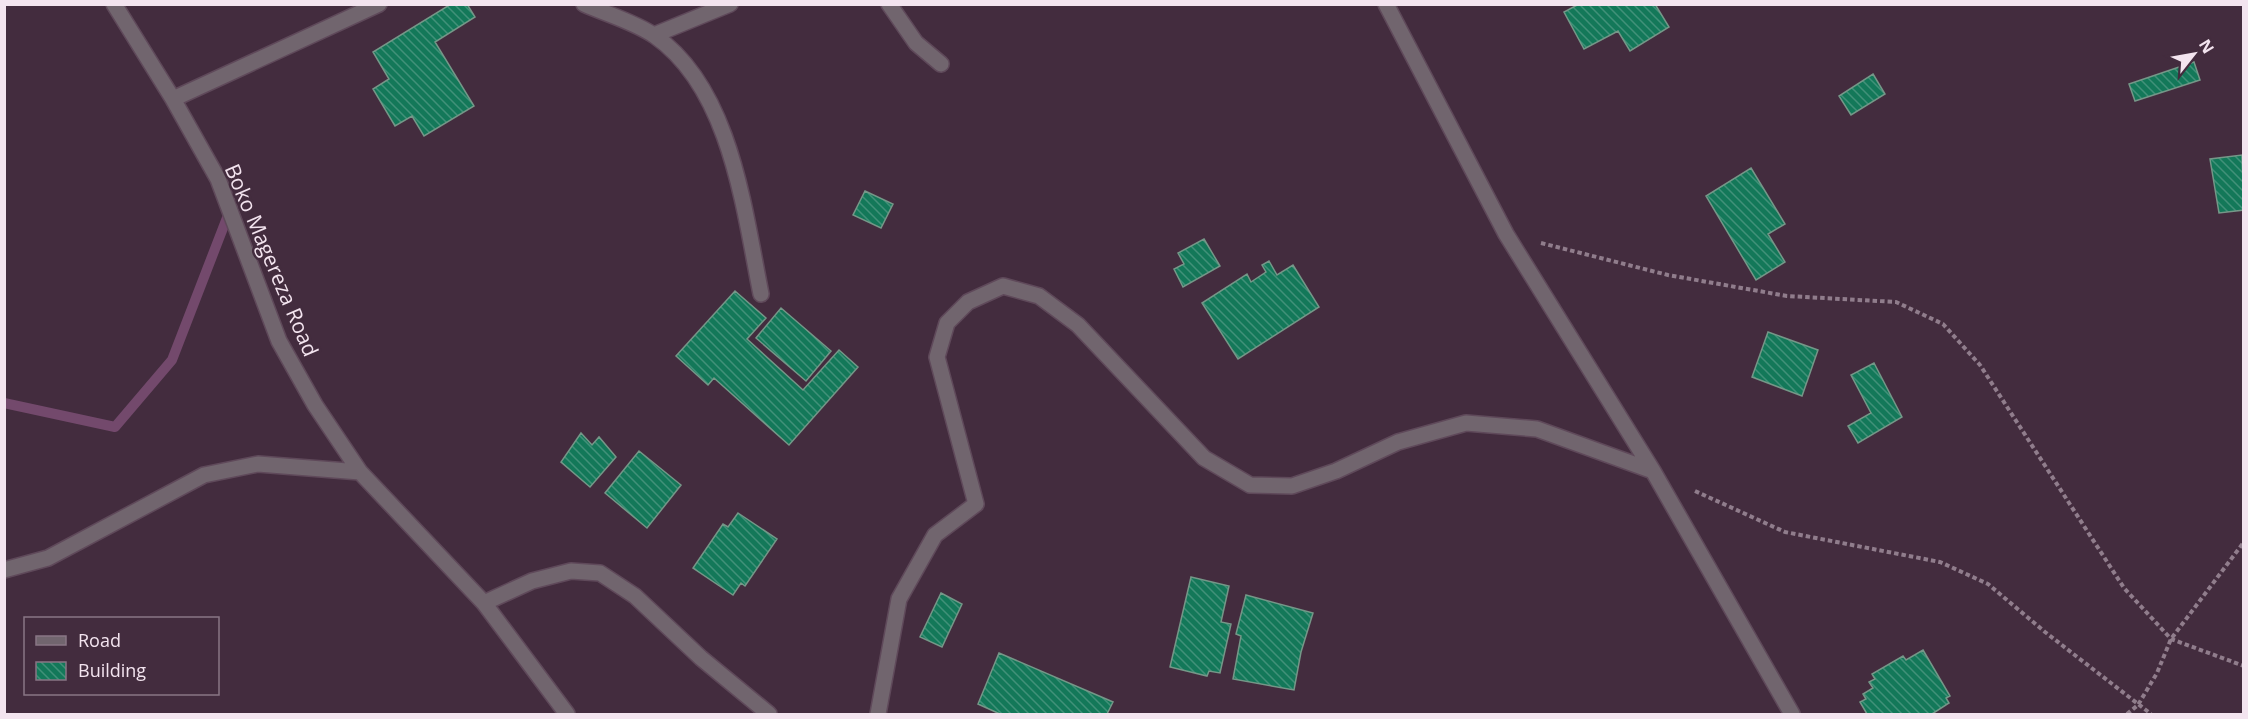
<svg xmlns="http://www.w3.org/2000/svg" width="2248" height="719" viewBox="0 0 2248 719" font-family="'Open Sans',sans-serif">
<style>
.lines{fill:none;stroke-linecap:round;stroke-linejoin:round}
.stream{stroke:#73496c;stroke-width:10}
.building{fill:url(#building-back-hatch);stroke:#759788;stroke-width:1.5}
.minor-casing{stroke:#5f495a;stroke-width:18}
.path{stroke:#907d8c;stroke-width:4;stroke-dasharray:4.5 3;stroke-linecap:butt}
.minor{stroke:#71656e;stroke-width:15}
.labels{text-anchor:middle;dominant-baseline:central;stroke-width:5;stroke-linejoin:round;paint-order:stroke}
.street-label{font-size:21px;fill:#f3e4ef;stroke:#432c3e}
</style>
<defs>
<pattern id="building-back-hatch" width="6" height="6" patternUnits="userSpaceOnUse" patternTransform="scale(1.5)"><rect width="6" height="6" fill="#137859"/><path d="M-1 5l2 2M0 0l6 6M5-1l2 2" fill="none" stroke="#419179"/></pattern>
</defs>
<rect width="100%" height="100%" fill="#432c3e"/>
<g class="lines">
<path class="stream" d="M4,403L115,427L172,360L230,210"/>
</g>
<path class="building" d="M451,4H467L475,17L435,42L474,106L424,136L412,116L395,126L373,89L389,79L373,52Z
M1579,4H1655L1669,27L1630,51L1618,31L1584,49L1564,12Z
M2194,62L2200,80L2135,101L2129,84Z
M1873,74L1885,94L1851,115L1839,96Z
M2242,155L2244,210L2219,213L2210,159Z
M1751,168L1785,224L1768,234L1785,262L1756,280L1706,196Z
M865,191L893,204L881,228L853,215Z
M1204,239L1220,266L1183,287L1174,269L1184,264L1178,253Z
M1269,261L1277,275L1293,265L1319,307L1238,359L1202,303L1247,274L1251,282L1266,272L1262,265Z
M735,291L766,318L747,339L803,390L839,350L858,367L789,445L714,378L708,385L676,356Z
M781,308L831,351L806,381L756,338Z
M1768,332L1818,350L1802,396L1752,377Z
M1874,363L1902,417L1858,443L1848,426L1871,413L1851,375Z
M581,433L592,445L599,437L616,457L590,487L561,462Z
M639,451L681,485L647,528L605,493Z
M738,513L777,539L745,586L741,583L733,595L693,568L723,524L728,527Z
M1191,577L1229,586L1221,622L1231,624L1220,673L1209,671L1207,676L1170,667Z
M941,593L962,604L942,647L920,637Z
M1246,595L1313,613L1301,652L1294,690L1233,679L1241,636L1236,634Z
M1923,650L1950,696L1946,698L1949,703L1932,714H1867L1860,702L1866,699L1863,694L1873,688L1869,682L1875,679L1872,674L1903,656L1906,660Z
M999,653L1113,702L1107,714H1000L978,704Z"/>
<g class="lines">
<g class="minor-casing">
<path id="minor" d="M114,4L173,99L218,179L279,341L315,405L360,472L484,603L567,714
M584,4C606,14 635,22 655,36C731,89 744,210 761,294
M889,4L916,43L941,64
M1386,4L1506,234L1653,471L1792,714
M654,35L730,4
M173,99L379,4
M4,570L48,558L204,475L258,464L360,472
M484,603L532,581L571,571L600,573L635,596L701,658L769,714
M878,714L899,599L935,535L976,504L937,357L947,323L968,302L1003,286L1039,296L1078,325L1204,458L1250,485L1292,486L1336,471L1398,442L1466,423L1537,429L1653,471"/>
</g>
<path class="path" d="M1541,243L1668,275L1787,296L1896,302L1943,324L1980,365L2124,588L2171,639L2244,666
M1695,491L1785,532L1940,562L1988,584L2045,632L2151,714
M2127,714L2138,705L2157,673L2171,639L2244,542"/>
<use href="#minor" class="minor"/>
</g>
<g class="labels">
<g class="street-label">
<text transform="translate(272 260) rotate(67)">Boko Magereza Road</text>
</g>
</g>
<rect width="2248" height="719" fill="none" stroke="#f3e4ef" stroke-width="12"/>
<rect x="24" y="617" width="195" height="78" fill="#432c3e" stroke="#897685" stroke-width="1.5"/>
<rect x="36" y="636" width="30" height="9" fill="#71656e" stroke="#897685" stroke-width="1.5"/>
<text x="78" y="647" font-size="18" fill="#f3e4ef">Road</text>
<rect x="36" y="662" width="30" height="18" fill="url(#building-back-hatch)" stroke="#897685" stroke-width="1.5"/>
<text x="78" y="677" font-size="18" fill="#f3e4ef">Building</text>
<g transform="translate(2194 54) rotate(59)" stroke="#432c3e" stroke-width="4.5" paint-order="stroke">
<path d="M0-4.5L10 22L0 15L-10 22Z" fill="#f3e4ef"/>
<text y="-9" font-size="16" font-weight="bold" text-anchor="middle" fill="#f3e4ef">N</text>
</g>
</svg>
